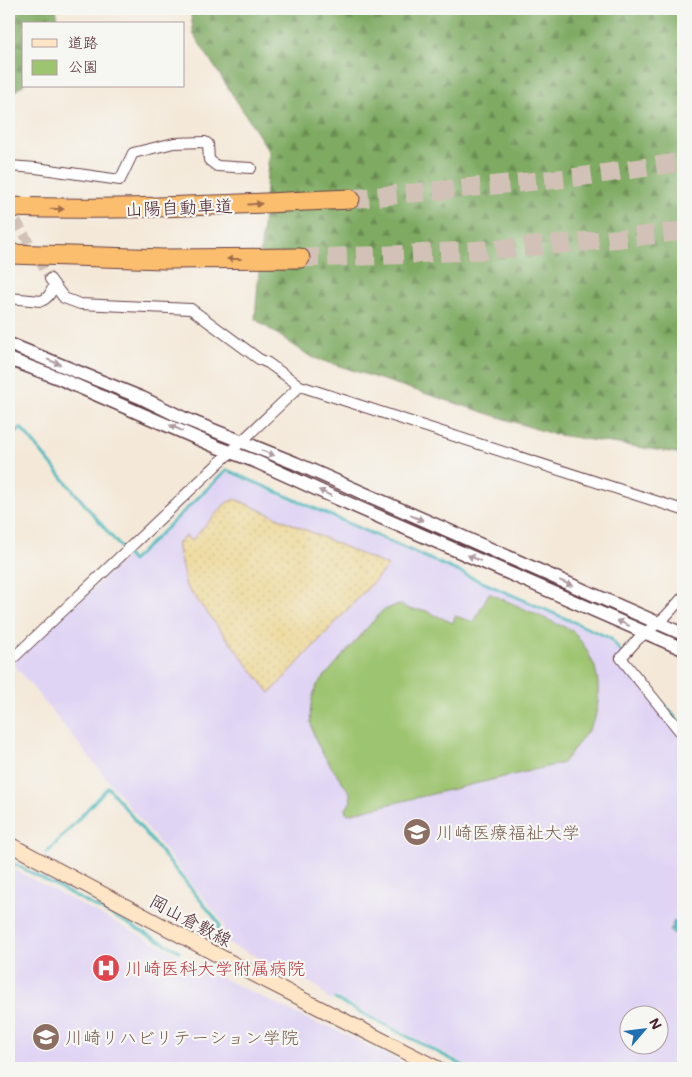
<svg xmlns="http://www.w3.org/2000/svg" width="692" height="1077" viewBox="0 0 692 1077" font-family="Mali,'Klee One',sans-serif">
<style>
.built{fill:#e0d4f4;fill-rule:evenodd}
.forest{fill:url(#forest-firs);stroke:#646446}
.sand{fill:url(#sand-dots);stroke:#9c7c64}
.green{fill:#9dc46f;stroke:#74724d}
.water{fill:url(#water-rules);stroke:#496c75}
.lines{fill:none;stroke-linecap:round;stroke-linejoin:round}
.stream{stroke:#48b8bf;stroke-width:3}
.minor-tunnel{stroke:#d2c1b6;stroke-width:10;stroke-dasharray:10 5;stroke-linecap:butt}
.motorway-tunnel{stroke:#d2c1b6;stroke-width:19;stroke-dasharray:19 9;stroke-linecap:butt}
.minor-casing{stroke:#643d45;stroke-width:12}
.tertiary-casing{stroke:#643d45;stroke-width:15}
.secondary-casing{stroke:#643d45;stroke-width:16}
.motorway-casing{stroke:#643d45;stroke-width:21}
.minor{stroke:#fff;stroke-width:10}
.tertiary{stroke:#fff;stroke-width:12}
.secondary{stroke:#fde5c5;stroke-width:14}
.motorway{stroke:#fbbe6e;stroke-width:19}
.oneway{fill:#a26e4c}
.oneway2{fill:#ae9aa0}
.labels{text-anchor:middle;dominant-baseline:central;stroke-width:4.5;stroke-linejoin:round;paint-order:stroke}
.street-label{font-size:18px;fill:#4a1f2b;stroke:#f6f6f2}
.education-label{font-size:18px;fill:#785e54;stroke:#f6f6f2;text-anchor:start}
.health-label{font-size:18px;fill:#be3a42;stroke:#f6f6f2;text-anchor:start}
</style>
<defs>
<pattern id="forest-firs" width="22" height="20" patternUnits="userSpaceOnUse" patternTransform="scale(1.25)"><rect width="22" height="20" fill="#7eaa62"/><path d="M5 1l3.5 6h-7zM16 11l3.5 6h-7z" fill="#698a51"/></pattern>
<pattern id="sand-dots" width="8" height="8" patternUnits="userSpaceOnUse" patternTransform="scale(1.25)"><rect width="8" height="8" fill="#eeda9e"/><path d="M2 2h.1M6 6h.1" fill="none" stroke="#cebb88" stroke-width="1.8" stroke-linecap="round"/></pattern>
<pattern id="water-rules" width="6" height="5" patternUnits="userSpaceOnUse" patternTransform="scale(1.25)"><rect width="6" height="5" fill="#48b8bf"/><path d="M0 2.5h6" fill="none" stroke="#3e959b"/></pattern>
</defs>
<rect width="100%" height="100%" fill="#f6f6f2"/>
<filter id="ink" filterUnits="userSpaceOnUse"><feTurbulence type="fractalNoise" baseFrequency=".02" numOctaves="2"/><feDisplacementMap in="SourceGraphic" scale="10" xChannelSelector="R" yChannelSelector="G"/><feConvolveMatrix kernelMatrix="1 2 1 2 8 2 1 2 1" color-interpolation-filters="sRGB"/></filter>
<filter id="wash" filterUnits="userSpaceOnUse"><feTurbulence type="fractalNoise" baseFrequency=".0096" numOctaves="4" result="noise"/><feDisplacementMap in="SourceGraphic" scale="20" xChannelSelector="R" yChannelSelector="G"/><feGaussianBlur stdDeviation="1.12" result="paint"/><feColorMatrix in="noise" values="0 0 0 0 0 0 0 0 0 0 0 0 0 0 0 0 0 1.4 0 .05"/><feComposite in="paint" operator="in"/></filter>
<g filter="url(#wash)">
<rect width="100%" height="100%" fill="#f4e9d9"/>
<path class="built" d="M227,472L607,638L621,654L618,658L683,741V1068H473L336,997L330,1001L318,987L279,967L218,939L219,934L224,928L223,922L13,663L126,557L133,562ZM630,1014H660V1044H630Z
M9,867L230,982L322,1026L324,1024L413,1068H9Z"/>
<path class="forest" d="M9,9H56L59,24H24V84L9,96Z
M190,9H683V454L552,434L311,357L255,319L269,151L194,35Z"/>
<path class="sand" d="M235,499L388,566L270,693L186,586L177,544L186,536L191,541L226,503Z"/>
<path class="green" d="M489,593L573,631L585,647L595,667L598,683V702L595,718L587,732L563,763L348,814L345,811L351,801L350,793C326,757 297,731 317,685L382,611L394,606L401,605L412,610H424L453,623L455,616L474,622Z"/>
<path class="water" d="M674,921L683,926L679,936L669,931Z"/>
<g class="lines">
<path class="stream" d="M9,438L21,428L132,561L227,470L610,638L622,653
M666,706L683,727
M46,854L108,787L219,923V927L213,934
M9,861L179,951
M335,999L468,1068"/>
</g>
</g>
<g filter="url(#ink)">
<g class="lines">
<path class="minor-tunnel" d="M9,208L50,279"/>
<path class="motorway-tunnel" d="M350,199L579,177L683,162
M300,258C428,255 556,247 683,231"/>
<g class="minor-casing">
<path id="minor" d="M9,166L36,168L120,180L133,153L174,143L205,142L208,144L209,160L217,166L251,168
M50,279L64,298L80,304L191,309L259,359L268,363L300,386L683,510
M9,298L41,301C49,298 51,292 54,285
M683,597L665,617L638,639L621,658L683,735
M9,662L300,386"/>
</g>
<g class="tertiary-casing">
<path id="tertiary" d="M9,344L142,398L183,418L295,463L683,634
M9,359L61,379L217,447L257,462L327,494L683,649"/>
</g>
<g class="secondary-casing">
<path id="secondary" d="M9,844L255,975L437,1068"/>
</g>
<g class="motorway-casing">
<path id="motorway" d="M9,207C123,211 236,204 350,199
M9,254L164,259L300,258"/>
</g>
<use href="#minor" class="minor"/>
<use href="#tertiary" class="tertiary"/>
<use href="#secondary" class="secondary"/>
<use href="#motorway" class="motorway"/>
</g>
<defs><path id="oneway-solid" d="M-6-.8H1V-3.2L6.5 0L1 3.2V.8H-6Z" transform="scale(1.25)"/></defs>
<g class="oneway">
<use href="#oneway-solid" transform="translate(255 204) rotate(-3)"/>
<use href="#oneway-solid" transform="translate(57 209) rotate(2)"/>
<use href="#oneway-solid" transform="translate(234 259) rotate(180)"/>
</g>
<g class="oneway2">
<use href="#oneway-solid" transform="translate(54 362) rotate(21)"/>
<use href="#oneway-solid" transform="translate(176 428) rotate(-156)"/>
<use href="#oneway-solid" transform="translate(268 453) rotate(22)"/>
<use href="#oneway-solid" transform="translate(325 493) rotate(-155)"/>
<use href="#oneway-solid" transform="translate(417 518) rotate(23)"/>
<use href="#oneway-solid" transform="translate(474 558) rotate(-156)"/>
<use href="#oneway-solid" transform="translate(566 583) rotate(23)"/>
<use href="#oneway-solid" transform="translate(623 623) rotate(-156)"/>
</g>
</g>
<defs>
<g id="university-disc" transform="scale(1.4375)"><circle r="9.5" fill="#8d6e63" stroke="#f6f6f2"/><path d="M0-5L7-2L0 1L-7-2ZM-4 1L0 2.5L4 1V4Q0 6-4 4Z" fill="#fff"/></g>
<g id="hospital-disc" transform="scale(1.4375)"><circle r="9.5" fill="#e0444e" stroke="#f6f6f2"/><path d="M-5-5h3v3.5h4V-5h3V5h-3V1.5h-4V5h-3Z" fill="#fff"/></g>
</defs>
<g fill-rule="evenodd">
<use href="#university-disc" x="417" y="832"/>
<use href="#hospital-disc" x="106" y="968"/>
<use href="#university-disc" x="46" y="1037"/>
</g>
<g class="labels">
<g class="street-label">
<text transform="translate(179 207) rotate(-2)">山陽自動車道</text>
<text transform="translate(191 920) rotate(28)">岡山倉敷線</text>
</g>
<g class="education-label">
<text x="436" y="832">川崎医療福祉大学</text>
<text x="65" y="1037">川崎リハビリテーション学院</text>
</g>
<g class="health-label">
<text x="125" y="968">川崎医科大学附属病院</text>
</g>
</g>
<rect width="692" height="1077" fill="none" stroke="#f6f6f2" stroke-width="30"/>
<rect x="22" y="22" width="162" height="65" fill="#f6f6f2" stroke="#b1a0a2"/>
<rect x="32" y="39" width="25" height="8" fill="#fde5c5" stroke="#b1a0a2"/>
<text x="68" y="48" font-size="15" fill="#4a1f2b">道路</text>
<rect x="32" y="60" width="25" height="15" fill="#9dc46f" stroke="#b1a0a2"/>
<text x="68" y="72" font-size="15" fill="#4a1f2b">公園</text>
<g transform="translate(644 1030) rotate(62)"><circle r="24" fill="#f6f6f2" stroke="#b1a0a2"/>
<path d="M0-4L9 19L0 12L-9 19Z" fill="#1f6fb2"/>
<text y="-8" font-size="14" font-weight="bold" text-anchor="middle" fill="#4a1f2b">N</text>
</g>
</svg>
